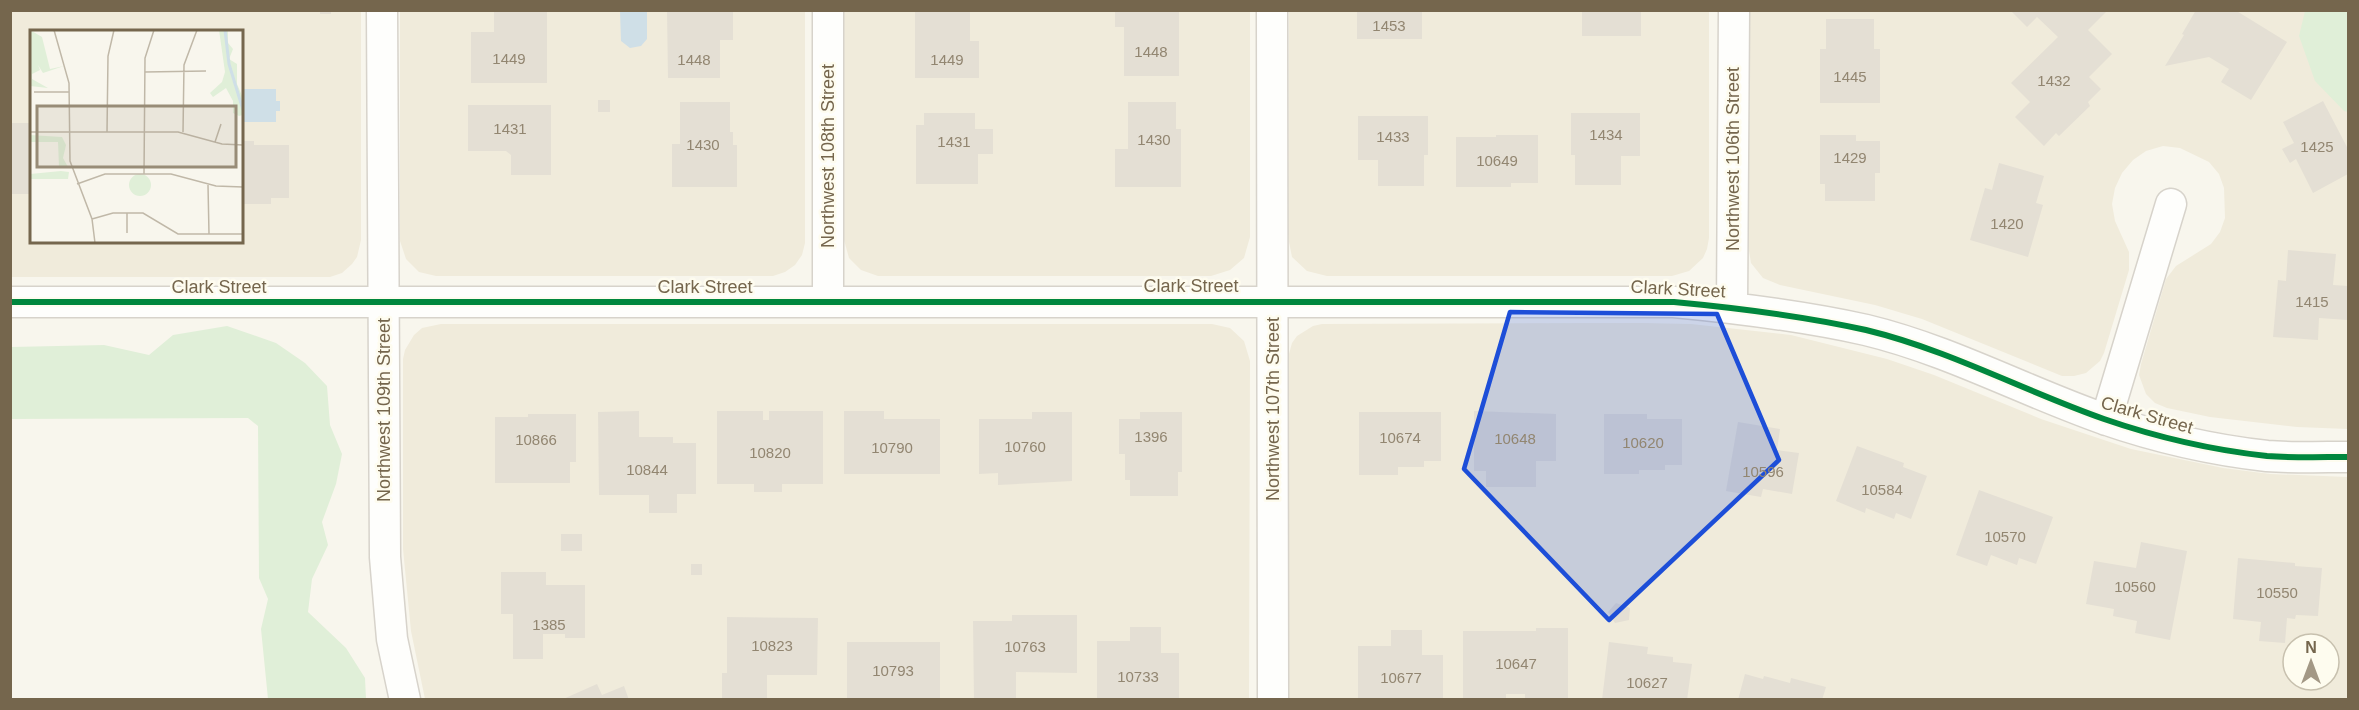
<svg xmlns="http://www.w3.org/2000/svg" width="2359" height="710" viewBox="0 0 2359 710" font-family="Arial,sans-serif">
<style>
.residential{fill:#f0ebdb;fill-rule:evenodd}
.green{fill:#e0efd8}
.water{fill:#cfdfe7}
.building{fill:#e4dfd4}
.lines{fill:none;stroke-linecap:round;stroke-linejoin:round}
.minor-casing{stroke:#d7d3cb;stroke-width:33}
.minor{stroke:#fefefc;stroke-width:30}
.cycleway-casing{stroke:#fefcef;stroke-width:10}
.cycleway{stroke:#00873e;stroke-width:6}
.marked{fill:#1d4ed8;fill-opacity:0.2;stroke:#1d4ed8;stroke-width:4.5;stroke-linejoin:round}
.labels{text-anchor:middle;dominant-baseline:central;stroke-width:5;stroke-linejoin:round;paint-order:stroke}
.number-label{font-size:15px;fill:#928671}
.street-label{font-size:18px;fill:#75664d;stroke:#fefcef}
.inset-river{fill:none;stroke:#cfdfe7;stroke-width:3}
.inset-road{fill:none;stroke:#c0b8a8;stroke-width:1.5}
.view{fill:#988c77;fill-opacity:0.15;stroke:#988c77;stroke-width:3}
.inset-edge{fill:none;stroke:#75664d;stroke-width:3}
</style>
<rect width="100%" height="100%" fill="#f8f6ed"/>
<path class="residential" d="M10,11H361V240L357,257L352,264L342,273L330,277H11ZM32,32H242V242H32Z
M400,11H805V243L802,255L795,265L785,272L773,276H436L419,272L406,259L400,241Z
M844,11H1250V237L1244,258L1230,270L1211,276H878L861,270L849,258L844,240Z
M1289,11H1709V238L1707,249L1703,258L1689,271L1672,276H1327L1307,271L1292,257L1288,237Z
M1748,11H2348V429L2297,427L2210,417L2167,408L2155,403L2146,394L2139,375L2141,364L2166,279L2176,266L2211,244L2220,232L2225,218L2224,188L2219,174L2209,162L2180,148L2163,146L2146,151L2133,160L2122,173L2115,188L2112,204L2115,221L2129,252V270L2104,353L2100,361L2086,373L2074,376H2062L1922,319L1875,305L1780,285L1763,278L1751,263L1748,245Z
M1642,323L1691,324L1791,335L1887,359L1934,375L2041,419L2131,449L2223,468L2270,474L2348,477V699L1287,700V361L1292,343L1297,336L1313,326L1322,324ZM2293,644H2329V680H2293Z
M441,324H1212L1230,328L1244,341L1250,361L1249,699H425L411,631L403,549V359L405,350L414,335L422,328Z"/>
<path class="green" d="M2305,11H2348V112L2344,111L2315,81L2299,36Z
M227,326L276,343L305,363L327,386L330,425L342,454L336,484L322,522L328,545L312,579L308,612L346,648L365,678L366,699H268L261,629L268,599L259,578L258,426L248,418L11,419V347L104,345L149,355L173,335Z"/>
<path class="water" d="M620,11H647V39L641,46L630,48L621,41Z
M242,89H276V101H280V111H276V122H242Z"/>
<path class="building" d="M320,10H331V14H320Z
M494,10H547V83H471V32H494Z
M667,10H733V40H720V78H668Z
M915,10L970,11V41H979V78H915Z
M1115,10H1179V76H1124V27H1115Z
M1357,10H1422V39H1357Z
M1582,10H1641V36H1582Z
M2010,10L2106,12L2088,30L2112,54L2089,77L2101,89L2088,102L2090,106L2059,136L2056,133L2044,146L2015,117L2030,102L2011,83L2058,37L2037,17L2027,27Z
M2196,10H2235L2287,42L2251,100L2221,82L2229,69L2209,57L2165,66L2184,35L2182,34Z
M1826,19H1874V49H1880V103H1820V49H1826Z
M598,100H610V112H598Z
M2323,101L2348,149V174L2313,193L2296,159L2290,163L2282,149L2294,143L2283,122Z
M680,102H730V132H733V145H737V187H672V144H680Z
M1128,102H1176V129H1181V187H1115V149H1128Z
M468,105H551V175H511V155L506,151H468Z
M924,113H975V129H993V154H978V184H916V125H924Z
M1571,113H1640V156H1621V185H1575V155H1571Z
M1358,116H1428V155H1424V186H1378V160H1358Z
M10,123H32V194H10Z
M1496,135H1538V183H1511V187H1456V137H1496Z
M1820,135H1856V141H1880V173H1875V201H1825V184H1820Z
M242,141H254V145H289V198H271V204H242Z
M1999,163L2044,176L2036,203L2043,205L2028,257L1970,240L1985,188L1992,190Z
M2288,250L2336,254L2333,285L2348,286V320L2319,318L2318,340L2273,337L2278,280L2286,281Z
M639,411V437H673V443H696V494H677V513H649V495H599L598,412Z
M717,411H763V420H769V411H823V484H782V492H754V484H717Z
M844,411H884V419H940V474H844Z
M1474,411L1556,414V461H1536V487H1486V471H1474Z
M1032,412H1072V481L998,485V473L979,474V419H1032Z
M1140,412H1182V472H1178V496H1130V480H1125V454H1119V419H1140Z
M1359,412H1441V461H1424V467H1398V475H1359Z
M528,414H576V462H570V483H495V417H528Z
M1604,414H1647V419H1682V465H1665V470H1639V474H1604Z
M1738,422L1780,429L1777,450L1799,453L1792,494L1763,489L1761,497L1726,491Z
M1857,446L1904,463L1903,467L1927,476L1911,519L1896,513L1894,519L1866,508L1865,513L1836,501Z
M1979,490L2053,517L2036,564L2019,558L2017,565L1991,555L1987,566L1956,555Z
M561,534H582V551H561Z
M2141,542L2187,551L2170,640L2135,633L2137,621L2113,616L2114,609L2086,604L2094,561L2136,568Z
M2238,558L2295,563V566L2322,568L2318,616L2296,615L2295,619L2287,618L2285,643L2259,641L2261,622L2233,619Z
M691,564H702V575H691Z
M501,572H546V585H585V638H565V634H543V659H513V614H501Z
M1616,603L1630,608L1629,620L1615,623L1608,612Z
M1012,615H1077V673L1016,672V700H974L973,621H1012Z
M727,617L818,618L817,675H767V700H722V673H727Z
M1130,627H1161V653H1179V700H1097V641H1130Z
M1536,628H1568V700H1525V694H1506V700H1463V631H1536Z
M1391,630H1422V655H1443V700H1358V646H1391Z
M847,642H940V700H847Z
M1609,642L1648,647L1647,654L1673,657V662L1692,664L1687,700H1602Z
M1745,674L1763,679L1764,676L1790,683L1791,678L1826,687L1822,700H1738Z
M597,684L602,695L624,686L629,700H561Z"/>
<g class="lines">
<g class="minor-casing">
<path id="minor" d="M382,10L385,557L392,639L405,700
M1272,10L1273,700
M10,302H1674C1738,308 1803,316 1866,330C1949,350 2024,391 2104,419C2156,437 2212,450 2267,456C2294,458 2322,457 2348,457
M828,302V10
M1732,307L1734,10
M2106,420L2171,204"/>
</g>
<use href="#minor" class="minor"/>
<g class="cycleway-casing">
<path id="cycleway" d="M10,302H1674C1738,308 1803,316 1866,330C1949,350 2024,391 2104,419C2156,437 2212,450 2267,456C2294,458 2322,457 2348,457"/>
</g>
<use href="#cycleway" class="cycleway"/>
</g>
<path class="marked" d="M1510,312L1717,314L1779,460L1609,620L1464,469Z"/>
<g class="labels">
<g class="number-label">
<text x="1389" y="25">1453</text>
<text x="1151" y="51">1448</text>
<text x="509" y="58">1449</text>
<text x="694" y="59">1448</text>
<text x="947" y="59">1449</text>
<text x="1850" y="76">1445</text>
<text x="2054" y="80">1432</text>
<text x="510" y="128">1431</text>
<text x="1606" y="134">1434</text>
<text x="1393" y="136">1433</text>
<text x="1154" y="139">1430</text>
<text x="954" y="141">1431</text>
<text x="703" y="144">1430</text>
<text x="2317" y="146">1425</text>
<text x="1850" y="157">1429</text>
<text x="1497" y="160">10649</text>
<text x="2007" y="223">1420</text>
<text x="2312" y="301">1415</text>
<text x="1151" y="436">1396</text>
<text x="1400" y="437">10674</text>
<text x="1515" y="438">10648</text>
<text x="536" y="439">10866</text>
<text x="1643" y="442">10620</text>
<text x="1025" y="446">10760</text>
<text x="892" y="447">10790</text>
<text x="770" y="452">10820</text>
<text x="647" y="469">10844</text>
<text x="1763" y="471">10596</text>
<text x="1882" y="489">10584</text>
<text x="2005" y="536">10570</text>
<text x="2135" y="586">10560</text>
<text x="2277" y="592">10550</text>
<text x="549" y="624">1385</text>
<text x="772" y="645">10823</text>
<text x="1025" y="646">10763</text>
<text x="1516" y="663">10647</text>
<text x="893" y="670">10793</text>
<text x="1138" y="676">10733</text>
<text x="1401" y="677">10677</text>
<text x="1647" y="682">10627</text>
</g>
<g class="street-label">
<text transform="translate(828 156) rotate(-90)">Northwest 108th Street</text>
<text transform="translate(1733 159) rotate(-90)">Northwest 106th Street</text>
<text x="1191" y="286">Clark Street</text>
<text x="219" y="287">Clark Street</text>
<text x="705" y="287">Clark Street</text>
<text transform="translate(1678 289) rotate(3)">Clark Street</text>
<text transform="translate(1273 409) rotate(-90)">Northwest 107th Street</text>
<text transform="translate(384 410) rotate(-90)">Northwest 109th Street</text>
<text transform="translate(2147 415) rotate(16)">Clark Street</text>
</g>
</g>
<g transform="translate(30 30)">
<rect width="213" height="213" fill="#f8f6ed"/>
<path d="M0,0L12,7L20,39L34,36L13,43L8,35L10,40L2,44V49L18,58L0,56ZM189,0H198V13L203,19L199,29L207,34V54L213,68V85L209,86L203,83V71L196,58L183,67L180,63L192,52L195,42ZM0,105L32,107L36,115L33,128L38,137H29L28,112H0ZM31,141L39,142L38,149H0V144ZM99 155a11 11 0 1 1 22 0a11 11 0 1 1-22 0Z" fill="#e0efd8"/>
<path class="inset-river" d="M195,0L199,34L213,80"/>
<path class="inset-road" d="M24,0L39,53L40,131L62,189L65,213M115,42L176,41M4,62H39M0,102H148L192,114L213,115M77,102L78,26L84,0M153,102L154,35L167,0M185,112L191,94M114,144L115,28L124,0M47,154L75,144H141L186,156L213,157M178,155L179,204M97,183V203M62,189L83,183H113L148,204H213"/>
<path class="view" d="M7,76H206V137H7Z"/>
<rect width="213" height="213" class="inset-edge"/>
</g>
<rect width="2359" height="710" fill="none" stroke="#75664d" stroke-width="24"/>
<g transform="translate(2311 662)"><circle r="28" fill="#fefcef" stroke="#c7c0ae" stroke-width="1.5"/>
<path d="M0-4.5L10 22L0 15L-10 22Z" fill="#a39885"/>
<text y="-9" font-size="16" font-weight="bold" text-anchor="middle" fill="#75664d">N</text>
</g>
</svg>
